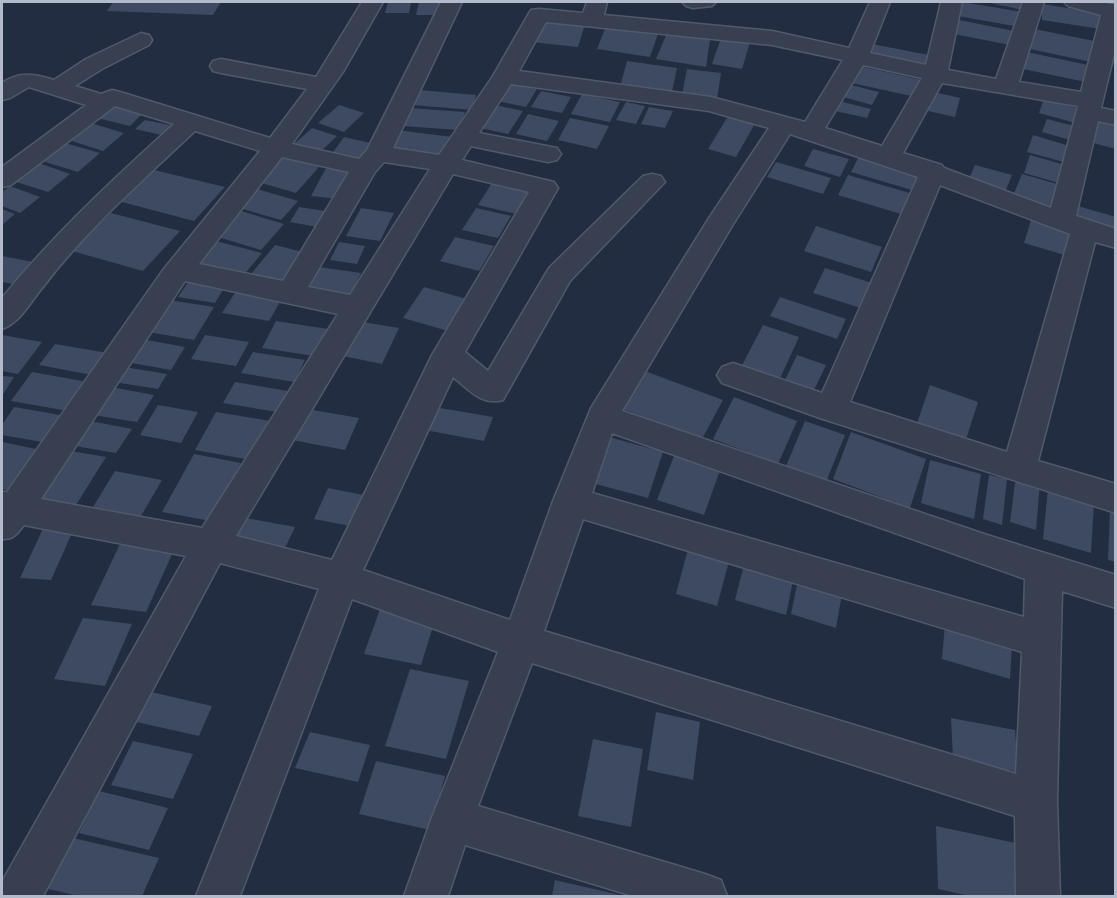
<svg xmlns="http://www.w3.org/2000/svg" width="1117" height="898" viewBox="0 0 1117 898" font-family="'IBM Plex Sans',sans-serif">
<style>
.building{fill:#3e4a61}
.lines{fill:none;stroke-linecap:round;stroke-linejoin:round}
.minor-casing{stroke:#515a6b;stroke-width:3}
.minor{fill:#373f51;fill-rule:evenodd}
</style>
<rect width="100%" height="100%" fill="#222d41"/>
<path class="building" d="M113,2H221L213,15L107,11Z
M388,2H411L409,13H385Z
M419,2H447L445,15H416Z
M962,2L1022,12L1019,27L958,16Z
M986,2H1025L1023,10Z
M1042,4L1100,13L1101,29L1042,20Z
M539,17L586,21L578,47L531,42Z
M959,20L1014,31L1010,45L954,34Z
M607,24L659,31L650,57L597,49Z
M1030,28L1099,42L1096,63L1025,48Z
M667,33L710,40L706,67L656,59Z
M721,38L750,42L742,69L712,64Z
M872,44L934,56L931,70L868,57Z
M1022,51L1088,65L1086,82L1018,68Z
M627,61L677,68L672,92L620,87Z
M859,66L926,81L920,98L852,83Z
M687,69L721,73L717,99L682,95Z
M508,84L537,89L526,107L497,101Z
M851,85L879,92L872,105L843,97Z
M419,90L476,95L472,110L413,105Z
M925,90L960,98L955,117L919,109Z
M541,91L571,97L562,113L531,107Z
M582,94L620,102L610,122L571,114Z
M1044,99L1084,110L1079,124L1039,113Z
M839,101L871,109L867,118L835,111Z
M626,102L645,106L636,124L616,120Z
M339,105L364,113L344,132L318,123Z
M495,105L523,111L508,134L480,128Z
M110,106L143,113L130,126L97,118Z
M649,107L673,111L665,128L641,124Z
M409,108L465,112L459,130L402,126Z
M730,113L757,120L736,157L708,149Z
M528,114L559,121L547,141L516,134Z
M1094,116L1116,122V149L1086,141Z
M570,118L609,126L597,149L558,140Z
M1047,119L1082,128L1077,142L1042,132Z
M145,120L175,126L166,136L135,129Z
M87,122L124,133L103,151L66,139Z
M312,128L337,136L319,153L293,145Z
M396,130L453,137L445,156L387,150Z
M1033,135L1076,148L1071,164L1027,152Z
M344,137L375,144L361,162L331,155Z
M65,143L100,153L78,172L42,161Z
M813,149L849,159L840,177L804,166Z
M861,152L924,170L915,191L851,172Z
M1030,155L1072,167L1066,185L1024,173Z
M282,157L319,167L296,193L258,182Z
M36,162L70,174L48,192L13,181Z
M776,162L831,178L823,194L767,177Z
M975,165L1012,175L1005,192L968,181Z
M326,168L353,172L338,199L311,196Z
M150,169L225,187L194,221L118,201Z
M1022,174L1068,187L1060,212L1012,198Z
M848,175L913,194L904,215L838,195Z
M492,183L534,192L521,215L478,205Z
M10,186L40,197L20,213L2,206V192Z
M257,189L298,201L281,220L239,208Z
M1074,205L1116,217L1113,232L1069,219Z
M299,207L331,212L323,228L290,222Z
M361,208L394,213L380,241L346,236Z
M476,208L511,216L498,238L462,230Z
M2,209L15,214L2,225Z
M241,211L284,224L261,250L218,237Z
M111,213L180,231L143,271L72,251Z
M1032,217L1075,230L1068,256L1024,243Z
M816,226L882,247L871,272L804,251Z
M455,237L494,246L479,271L440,261Z
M216,241L262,253L243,276L197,264Z
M339,242L365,246L357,264L330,260Z
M275,245L311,254L283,290L246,280Z
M2,256L33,262L13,284L2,282Z
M319,267L361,273L348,299L305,292Z
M825,268L875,284L864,309L813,293Z
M191,278L227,283L215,303L178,297Z
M424,287L467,299L448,331L403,318Z
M238,288L284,295L269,321L222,313Z
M780,297L846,319L837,339L770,316Z
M169,300L214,307L194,340L148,332Z
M351,320L399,328L382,364L333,354Z
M276,321L328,329L314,356L262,348Z
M763,325L799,337L777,385L739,371Z
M2,335L42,342L18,374L2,371Z
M205,335L249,342L236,366L191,359Z
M141,339L185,347L171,370L126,362Z
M55,344L108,353L92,375L39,365Z
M253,352L305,360L294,382L241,373Z
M797,355L826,365L813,392L784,382Z
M124,367L167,374L158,389L114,382Z
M642,370L723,400L702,439L620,408Z
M32,372L88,382L68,411L11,401Z
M2,376L14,377L2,396Z
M235,382L288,391L277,412L223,403Z
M930,385L978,402L963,449L914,432Z
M111,387L154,395L137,422L93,415Z
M734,397L797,421L778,464L713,439Z
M158,405L198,412L181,443L140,435Z
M14,407L60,415L42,442L2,435V425Z
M434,407L493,417L484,441L425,430Z
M307,409L359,418L345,450L292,440Z
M216,412L271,421L251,460L195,450Z
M85,420L132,429L116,453L69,445Z
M805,421L845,435L826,482L786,466Z
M851,432L926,459L910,508L833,479Z
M609,437L663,452L648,498L592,483Z
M2,442L41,450L13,491L2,489Z
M677,448L723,462L704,515L657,500Z
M65,450L106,457L76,505L34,497Z
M194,454L241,463L211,521L162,512Z
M930,460L981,474L974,519L921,503Z
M115,471L162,480L141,516L93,507Z
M989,475L1007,479L1002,525L983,519Z
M1016,475L1040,482L1036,530L1010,522Z
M328,488L374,497L361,528L314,519Z
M1048,489L1094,503L1091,553L1043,539Z
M1110,509L1116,510V562L1108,560Z
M240,517L295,527L285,548L230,537Z
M46,522L76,524L51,580L20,578Z
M120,544L174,550L146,612L91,605Z
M688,549L729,561L717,606L676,594Z
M746,557L795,571L786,615L735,600Z
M799,575L843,588L836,628L791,614Z
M380,609L435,620L421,665L364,654Z
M83,618L132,624L105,686L54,679Z
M945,624L1012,643L1010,679L942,659Z
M410,669L469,681L446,759L385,746Z
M147,691L212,706L199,736L132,721Z
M656,712L700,722L693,780L647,770Z
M951,718L1015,730L1018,772L953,759Z
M310,732L370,745L358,782L295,768Z
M593,739L643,749L631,827L578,816Z
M133,741L193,754L173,799L111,785Z
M376,761L445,776L430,830L359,814Z
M99,791L168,808L149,850L79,833Z
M936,826L1020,844L1025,896H970L938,889Z
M73,838L159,858L142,896H78L48,889Z
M555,880L624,896H552Z"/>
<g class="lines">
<g class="minor-casing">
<path id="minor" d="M362,2H383L343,72L292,144L359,159L367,150L441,2H462L393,148L439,155L493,76L528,15L531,10L539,9L583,13L587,2H607L604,15L772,31L849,48L870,2H890L870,53L926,65L941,2H962L948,70L996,79L1023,2H1044L1019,82L1081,92L1101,15L1068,6L1064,2H1100L1116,5V46L1101,108L1116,111V125L1098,121L1076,216L1116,229V248L1095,242L1038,461L1116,484V513L820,418L722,383L717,375L722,367L733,363L822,393L918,177L790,134L732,226L622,411L987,535L1116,575V608L1062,591L1057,801L1060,896H1016L1015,816L532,663L478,806L705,874L721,880L727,896H633L465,845L448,896H404L431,820L498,652L352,599L240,896H196L319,589L220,563L43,896H2L3,880L186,556L24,525C18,533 13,540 2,539V492H7L163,270L260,151L195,131C143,180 87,229 43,287C31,301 20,323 2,329V298C53,235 113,179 174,124L115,106L11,185L2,187V167L86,105L29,87L10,98L2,100V83C19,71 35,74 54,80L86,59L141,33L149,35L152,40L149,45L102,69L75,86L101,94L112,90L120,92L270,138L307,89L221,73L213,71L210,66L213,61L221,59L316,77ZM546,22L772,45L843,60L805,122L711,97L519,71ZM863,65L922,78L882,146L825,128ZM942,83L1078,106L1051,208L944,168L942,165L903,153ZM511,84L709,111L769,128L709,218L591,408L553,501L510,620L363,570L453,377C469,390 482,406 503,400L570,281L665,182L661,176L652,174L643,176L549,268L488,371L465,352L558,188L554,182L462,160L471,146L548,162L557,160L561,154L557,148L479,133ZM282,157L349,172L283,281L199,264ZM384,162L430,169L350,295L308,287L375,172ZM453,174L529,192L432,355L332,560L236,536ZM940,185L1070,234L1007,452L850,402ZM185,281L338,314L202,528L41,499ZM612,433L1025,579L1024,617L592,493ZM583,519L1022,652L1016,774L544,631Z
M682,2H716L712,6L693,8L686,6Z"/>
</g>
<use href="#minor" class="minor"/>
</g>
<rect width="1117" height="898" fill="none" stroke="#b3bbcb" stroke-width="6"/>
</svg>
